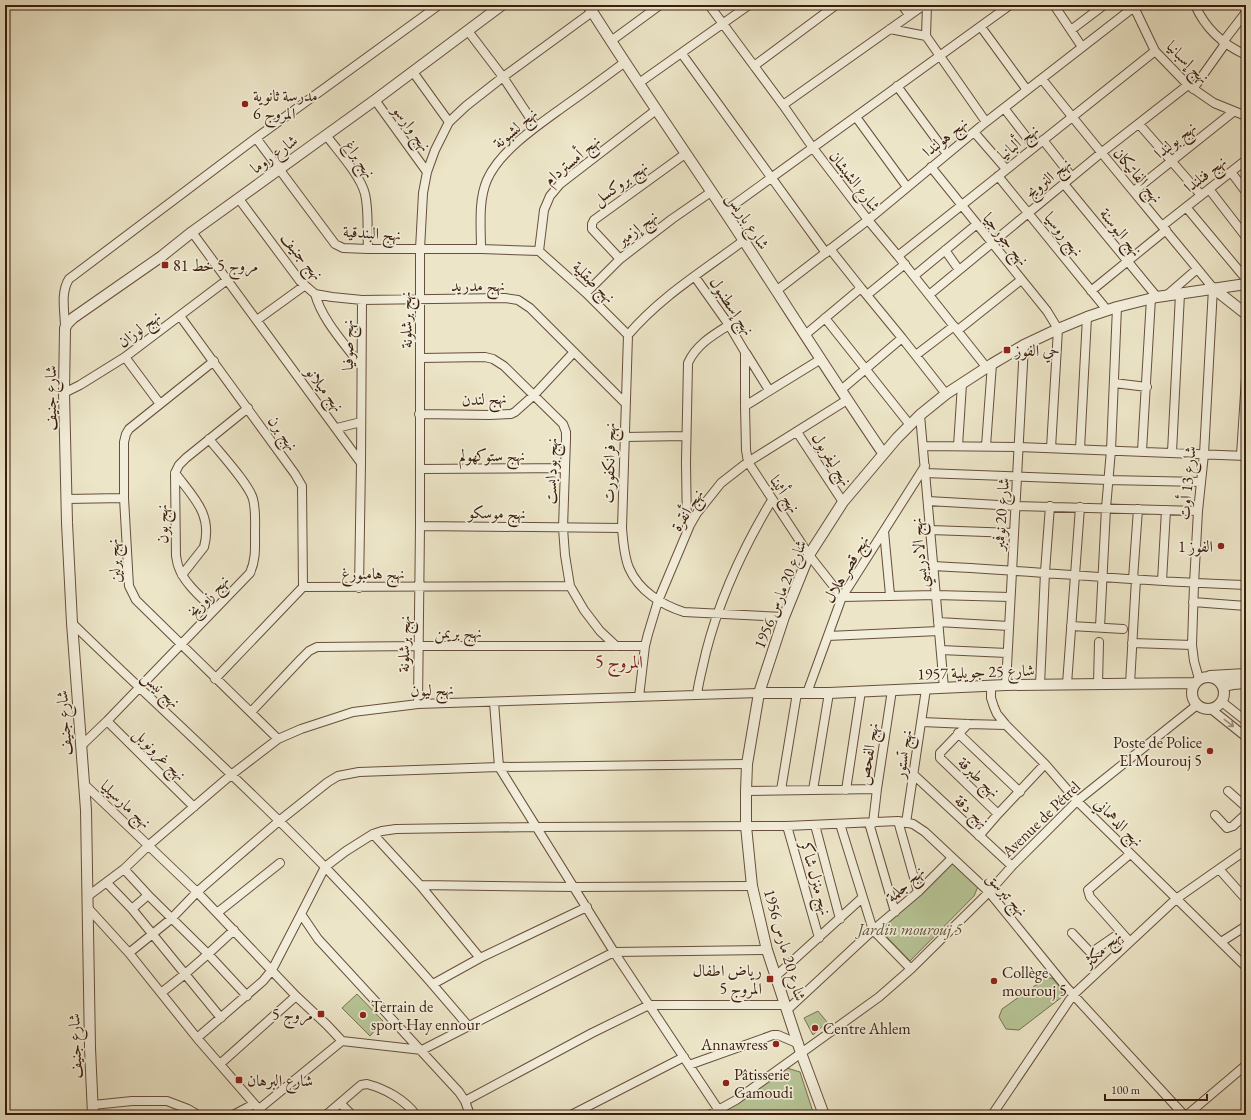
<svg xmlns="http://www.w3.org/2000/svg" width="1251" height="1120" viewBox="0 0 1251 1120" font-family="'EB Garamond',Amiri,serif">
<style>
.green{fill:#b7c596;stroke:#787152}
.lines{fill:none;stroke-linecap:round;stroke-linejoin:round}
.minor-casing{stroke:#664f3c;stroke-width:10}
.tertiary-casing{stroke:#664f3c;stroke-width:12}
.minor{stroke:#f3eedb;stroke-width:8}
.tertiary{stroke:#f3eedb;stroke-width:10}
.oneway{stroke:#9f907e}
.poi-dot{fill:#8f2418;stroke:#f3eedb;stroke-width:1.5}
.labels{text-anchor:middle;dominant-baseline:central;stroke-width:3.5;stroke-linejoin:round;paint-order:stroke}
.street-label{font-size:16px;fill:#391d0d;stroke:#f3eedb}
.poi-label{font-size:16px;fill:#391d0d;stroke:#f3eedb;text-anchor:start}
.park-label{font-size:16px;font-style:italic;fill:#5f4f36;stroke:#f3eedb}
.quarter-label{font-size:18px;fill:#7a1f14;stroke:#f3eedb}
</style>
<rect width="100%" height="100%" fill="#ece5c7"/>
<filter id="stains"><feTurbulence type="fractalNoise" baseFrequency=".005" numOctaves="4"/><feColorMatrix values="0 0 0 0 .2 0 0 0 0 .09 0 0 0 0 .02 0 0 0 .5 -.17"/></filter>
<radialGradient id="worn" r=".72"><stop offset=".6" stop-color="#630" stop-opacity="0"/><stop offset="1" stop-color="#630" stop-opacity=".3"/></radialGradient>
<path class="green" d="M954,861L979,884L974,896L910,961L878,928Z
M1046,978H1052L1062,989V997L1019,1030L1006,1029L999,1017L1002,1009Z
M357,994L383,1021L370,1036L342,1008Z
M818,1011L827,1022L813,1035L804,1018Z
M787,1068L800,1072L814,1115H714Z"/>
<g class="lines">
<g class="minor-casing">
<path id="minor" d="M709,5L783,105L813,148L868,220L898,256L987,368
M902,5L909,15
M927,5L926,36L986,122
M1054,5L1082,47
M1133,5L1155,51L1188,85L1214,103L1246,116
M1195,5C1205,28 1224,45 1246,55
M981,27L1027,90
M890,29L926,36
M1071,30L1104,5
M468,31L503,77L536,127
M611,41L660,5
M1223,42L1246,12
M682,54L826,253
M754,66L836,5
M413,72L449,122
M1042,79C1098,150 1156,218 1213,288L1204,454L1198,511L1194,584L1192,645L1194,661L1199,679
M639,83L749,5
M897,86L947,154
M1193,89L1225,44
M375,100L427,172
M783,105L924,5
M1004,108L1034,147
M856,117L907,187
M1139,124L1201,195
M974,132L1006,169
M326,135C337,150 361,176 365,194C369,211 367,232 368,249
M256,138L335,244L343,248L368,249H481L539,251
M1043,140L1072,177
M931,167L1047,311L1058,329L1051,448
M1231,172L1246,192
M998,176L1107,310
M1064,184L1157,297
M1209,189L1246,237
M1134,191L1233,112
M239,199L300,281L315,294L332,297L362,300L505,298L518,300L530,308L625,403
M1186,207L1246,279
M724,212L1010,5
M1162,226L1246,160
M192,232L361,463L359,588
M743,241C703,271 660,297 628,335L622,528C623,541 624,556 629,568C639,591 662,605 684,612L784,617
M481,249C481,227 478,201 487,180C500,150 540,124 566,105C586,91 605,77 625,62
M830,249L861,288
M945,250L959,270
M539,251L544,210L550,196L560,184L656,110
M539,251L586,293L628,335
M898,256L1155,51
M620,259L592,229V224L594,220L685,154
M914,276L977,224
M695,277L729,325L745,352V406L746,450L748,462L809,555L842,597L936,595L1010,597
M776,291L868,220L986,122L1134,7
M1091,291L1166,230
M586,293L620,259L672,219L711,192
M315,294C322,320 345,344 361,366
M867,295L905,264
M929,295L1101,153L1188,85
M1166,296L1197,269
M180,316L295,474L302,486L303,587
M825,318L910,425
M257,320L304,286
M65,328C65,312 60,293 69,279L256,138L439,5
M958,330L1021,280
M805,335L861,288L902,338
M746,353L769,390
M916,355L954,326
M125,357L160,404
M421,358L485,357L493,359L504,366L563,424L566,432V439L563,528L565,555L570,586L584,610L600,631L616,646
M214,361L129,429L126,434L124,442V498L129,586L136,600L278,739
M1114,383L1147,387
M841,390L902,338L946,394
M64,393L80,385L125,357L227,280
M745,406L821,359
M419,414L490,415L511,414L515,412L534,395L574,352
M920,415L944,688
M337,428L361,422
M797,432L843,502
M624,437L686,436
M923,446L1019,447L1246,456
M958,446L962,384
M986,446L992,364
M1080,449L1087,317
M1142,451L1151,298
M1172,452L1180,294
M1241,455L1246,378
M361,463L362,300
M420,469L564,468
M175,473C193,497 213,514 204,547L182,575
M925,473L1108,480L1201,482
M66,499L124,498
M928,501L1016,506L1198,511
M420,526L622,528
M687,530L686,462L688,363C696,345 713,335 729,325
M931,530L1014,533
M884,531L890,595
M934,566C1038,571 1142,582 1246,585
M1133,579L1138,509
M1162,581L1166,510
M1193,602L1246,606
M214,610C203,599 184,583 179,568C177,564 177,560 176,556L175,473L179,465L186,458L248,408
M938,622L1009,626
M72,623C156,705 244,783 325,867C375,919 423,972 469,1027
M1071,626L1123,629
M1100,627L1106,508L1111,450L1117,307
M828,636L939,631
M1132,643L1192,645
M941,650L1007,653
M215,679L303,587L570,586
M1067,684L1080,507
M1098,684L1099,642
M1130,684L1136,579
M1006,685L1024,345
M1040,685L1045,572L1050,506
M991,686V698L994,707L997,714L1006,725L1045,764L1077,801L1246,967
M807,693L842,597L925,466
M697,694C699,680 703,666 706,652C720,597 743,548 772,500
M639,697L645,646L648,634L658,601L690,525L697,513L721,483L748,462L847,400
M494,702L499,767L614,952L718,1109
M1222,702L1246,721
M418,704L420,526V249L423,193L427,172L435,150L449,122L466,106L503,77L592,12
M1211,709L1246,737
M251,712L301,659L309,651L317,647L418,646H645
M107,721L194,807
M922,722L968,724L1006,725
M968,724L940,753V758L998,814
M958,733L1020,792
M81,746L107,721L250,573C256,560 255,547 255,533C255,522 256,510 253,499C249,484 220,453 209,439
M914,775L1012,866
M84,784L197,892L296,996L327,1025L342,1041L422,1050L614,952L767,950
M781,790L797,693
M813,790L829,693
M846,790L861,691
M746,791L877,789
M1228,791L1246,807
M1215,815L1227,828L1233,826L1246,814
M898,821L918,892
M869,823L895,912
M873,823L877,789L892,690
M906,823L926,689
M840,824L873,930L911,969
M815,825L840,919
M787,826L819,938
M373,834L420,885L480,958
M979,836L998,814L1045,764
M124,869L148,895L132,909
M1219,869L1243,896
M107,883L132,909L185,974L208,954L247,996
M420,885L574,887L752,886
M148,895L208,954L234,930
M88,896L124,869L149,845L231,775L278,739L301,729L353,712L418,704L759,693
M88,908L129,953L197,1038L264,1115
M217,913L280,863
M1072,933L1089,951L1092,952L1121,932
M1130,942L1090,897L1088,890L1130,854
M1221,942L1246,926
M129,953L171,919L197,892L236,858L279,821L328,782L338,776L359,772L499,767L747,764
M776,976L862,898
M433,984L480,958L587,907
M161,993L185,974L221,1018
M787,1010L873,930L918,892L952,858
M197,1038L263,981L272,970L301,914
M220,1064L296,996
M689,1065L773,1035H778L799,1044
M465,1101L592,1033L649,1005H786
M340,1103L352,1115
M93,1105L132,1101H167L188,1109L198,1115
M259,1109L342,1041
M233,1115L254,1104
M326,1115L361,1085L367,1084C386,1089 405,1100 416,1115
M470,1115L465,1101L459,1092L318,939L301,914L325,867L346,851L373,834L382,831L396,829L536,827L787,826L898,821L913,824L925,832L989,892L1067,988L1184,1115
M571,1115L684,1057
M709,1115L736,1100L879,997L911,969L989,892L1012,866L1077,801L1197,705
M992,1115L1073,995L1176,899L1246,850
M1187,1115L1246,1065"/>
</g>
<g class="tertiary-casing">
<path id="tertiary" d="M588,5C632,75 679,143 725,212C778,292 829,374 883,453
M1213,288L1246,314
M1210,676L1246,674
M1192 693a16 16 0 1 1 32 0a16 16 0 1 1-32 0Z
M1223,686L1233,684L1246,683
M759,693H829L1006,685L1195,683
M93,1115L90,1048L86,810L72,623L67,523L64,393L65,328L68,323L73,318L162,256L192,232L375,100L502,5
M824,1115L801,1053L767,950L752,886L746,826V791L747,764L759,693L784,617L809,555L843,502L897,438L920,415L946,394L992,364L1024,345L1058,329L1087,317L1117,307L1157,297L1246,284"/>
</g>
<use href="#minor" class="minor"/>
<use href="#tertiary" class="tertiary"/>
</g>
<defs><path id="oneway-shaft" d="M-6 0H5M1.5-3L5.5 0L1.5 3" fill="none" stroke-width="1.6" stroke-linecap="round" stroke-linejoin="round"/></defs>
<use class="oneway" href="#oneway-shaft" transform="translate(1229 723) rotate(38)"/>
<g class="poi-dot">
<circle cx="245" cy="104" r="4"/>
<rect x="161" y="261" width="8" height="8" rx="2"/>
<rect x="1003" y="346" width="8" height="8" rx="2"/>
<circle cx="1221" cy="546" r="4"/>
<circle cx="1210" cy="751" r="4"/>
<rect x="766" y="975" width="8" height="8" rx="2"/>
<circle cx="994" cy="981" r="4"/>
<rect x="317" y="1010" width="8" height="8" rx="2"/>
<circle cx="363" cy="1015" r="4"/>
<circle cx="815" cy="1028" r="4"/>
<circle cx="776" cy="1044" r="4"/>
<rect x="235" y="1076" width="8" height="8" rx="2"/>
<circle cx="726" cy="1083" r="4"/>
</g>
<g class="labels">
<g class="street-label">
<text transform="translate(1188 62) rotate(45)">نهج إسبانيا</text>
<text transform="translate(412 128) rotate(54)">نهج وارسو</text>
<text transform="translate(515 128) rotate(-41)">نهج لشبونة</text>
<text transform="translate(945 137) rotate(-39)">نهج هولندا</text>
<text transform="translate(1175 140) rotate(-39)">نهج بولندا</text>
<text transform="translate(1018 142) rotate(-38)">نهج ألبانيا</text>
<text transform="translate(274 154) rotate(-36)">شارع روما</text>
<text transform="translate(360 159) rotate(56)">نهج براغ</text>
<text transform="translate(572 160) rotate(-40)">نهج أمستردام</text>
<text transform="translate(1205 174) rotate(-38)">نهج فنلندا</text>
<text transform="translate(1138 175) rotate(50)">نهج الفاتيكان</text>
<text transform="translate(1048 178) rotate(-39)">نهج النرويج</text>
<text transform="translate(855 181) rotate(52)">شارع الشيشان</text>
<text transform="translate(620 183) rotate(-36)">نهج بروكسل</text>
<text transform="translate(748 221) rotate(57)">شارع باريس</text>
<text transform="translate(637 228) rotate(-37)">نهج إزمير</text>
<text transform="translate(1121 232) rotate(51)">نهج البوسنة</text>
<text transform="translate(372 233) rotate(4)">نهج البندقية</text>
<text transform="translate(1064 234) rotate(51)">نهج روسيا</text>
<text transform="translate(1006 239) rotate(51)">نهج جورجيا</text>
<text transform="translate(302 256) rotate(50)">نهج جنيف</text>
<text transform="translate(594 282) rotate(44)">نهج صقلية</text>
<text x="478" y="285">نهج مدريد</text>
<text transform="translate(732 306) rotate(56)">نهج إسطنبول</text>
<text transform="translate(406 320) rotate(-91)">نهج برشلونة</text>
<text transform="translate(139 329) rotate(-37)">نهج لوزان</text>
<text transform="translate(347 345) rotate(-90)">نهج صوفيا</text>
<text transform="translate(325 389) rotate(53)">نهج ميلانو</text>
<text transform="translate(50 398) rotate(-90)">شارع جنيف</text>
<text transform="translate(484 399) rotate(-3)">نهج لندن</text>
<text transform="translate(283 433) rotate(54)">نهج برن</text>
<text x="492" y="455">نهج ستوكهولم</text>
<text transform="translate(832 459) rotate(57)">نهج ليفربول</text>
<text transform="translate(609 463) rotate(-89)">نهج فرانكفورت</text>
<text transform="translate(551 471) rotate(-89)">نهج بودابست</text>
<text transform="translate(1187 483) rotate(-85)">شارع 13 أوت</text>
<text transform="translate(785 494) rotate(57)">نهج أثينا</text>
<text transform="translate(687 510) rotate(-58)">نهج أنقرة</text>
<text transform="translate(497 513) rotate(1)">نهج موسكو</text>
<text transform="translate(1001 514) rotate(-86)">شارع 20 نوفمبر</text>
<text transform="translate(162 524) rotate(-91)">نهج بون</text>
<text transform="translate(919 553) rotate(-95)">نهج الادريسي</text>
<text transform="translate(114 561) rotate(-94)">نهج برلين</text>
<text transform="translate(846 569) rotate(-60)">نهج قصر هلال</text>
<text x="373" y="573">نهج هامبورغ</text>
<text transform="translate(780 594) rotate(-68)">شارع 20 مارس 1956</text>
<text transform="translate(208 596) rotate(-46)">نهج زوريخ</text>
<text x="458" y="632">نهج بريمن</text>
<text transform="translate(404 644) rotate(-89)">نهج برشلونة</text>
<text transform="translate(976 672) rotate(-2)">شارع 25 جويلية 1957</text>
<text transform="translate(161 689) rotate(43)">نهج نيس</text>
<text transform="translate(432 690) rotate(-2)">نهج ليون</text>
<text transform="translate(64 723) rotate(-94)">شارع جنيف</text>
<text transform="translate(160 754) rotate(45)">نهج غرونوبل</text>
<text transform="translate(868 754) rotate(-81)">نهج الفحص</text>
<text transform="translate(903 754) rotate(-81)">نهج تستور</text>
<text transform="translate(979 777) rotate(43)">نهج طبرقة</text>
<text transform="translate(126 804) rotate(43)">نهج مارسيليا</text>
<text transform="translate(972 811) rotate(42)">نهج دقة</text>
<text transform="translate(1041 819) rotate(-44)">Avenue de Pétrel</text>
<text transform="translate(1119 822) rotate(45)">نهج الدهماني</text>
<text transform="translate(816 878) rotate(74)">نهج منزل شاكر</text>
<text transform="translate(905 884) rotate(-42)">نهج جلمة</text>
<text transform="translate(1007 894) rotate(48)">نهج تبرسق</text>
<text transform="translate(785 945) rotate(74)">شارع 20 مارس 1956</text>
<text transform="translate(1102 949) rotate(-43)">نهج مكثر</text>
<text transform="translate(75 1046) rotate(-92)">شارع جنيف</text>
</g>
<g class="poi-label">
<text x="253" y="95">مدرسة ثانوية<tspan x="253" dy="18">المروج 6</tspan></text>
<text x="173" y="265">مروج 5 خط 81</text>
<text x="1015" y="350">حي الفوز</text>
<text x="1213" y="546" text-anchor="end">الفوز 1</text>
<text x="1202" y="742" text-anchor="end">Poste de Police<tspan x="1202" dy="18">El Mourouj 5</tspan></text>
<text x="762" y="970" text-anchor="end">رياض اطفال<tspan x="762" dy="18">المروج 5</tspan></text>
<text x="1002" y="972">Collège<tspan x="1002" dy="18">mourouj 5</tspan></text>
<text x="371" y="1006">Terrain de<tspan x="371" dy="18">sport Hay ennour</tspan></text>
<text x="313" y="1014" text-anchor="end">مروج 5</text>
<text x="823" y="1028">Centre Ahlem</text>
<text x="768" y="1044" text-anchor="end">Annawress</text>
<text x="734" y="1074">Pâtisserie<tspan x="734" dy="18">Gamoudi</tspan></text>
<text x="247" y="1080">شارع البرهان</text>
</g>
<g class="park-label">
<text x="910" y="929">Jardin mourouj 5</text>
</g>
<g class="quarter-label">
<text x="619" y="661">المروج 5</text>
</g>
</g>
<rect width="1251" height="1120" fill="none" stroke="#ece5c7" stroke-width="20"/>
<rect x="6" y="6" width="1239" height="1108" fill="none" stroke="#391d0d" stroke-width="2"/>
<rect x="10" y="10" width="1231" height="1100" fill="none" stroke="#391d0d"/>
<path d="M1105 1094v6h102v-6" fill="none" stroke="#391d0d" stroke-width="2"/>
<text x="1111" y="1094" font-size="12" fill="#391d0d" stroke="#f3eedb" stroke-width="3" paint-order="stroke">100 m</text>
<rect width="100%" height="100%" filter="url(#stains)"/>
<rect width="100%" height="100%" fill="url(#worn)"/>
</svg>
